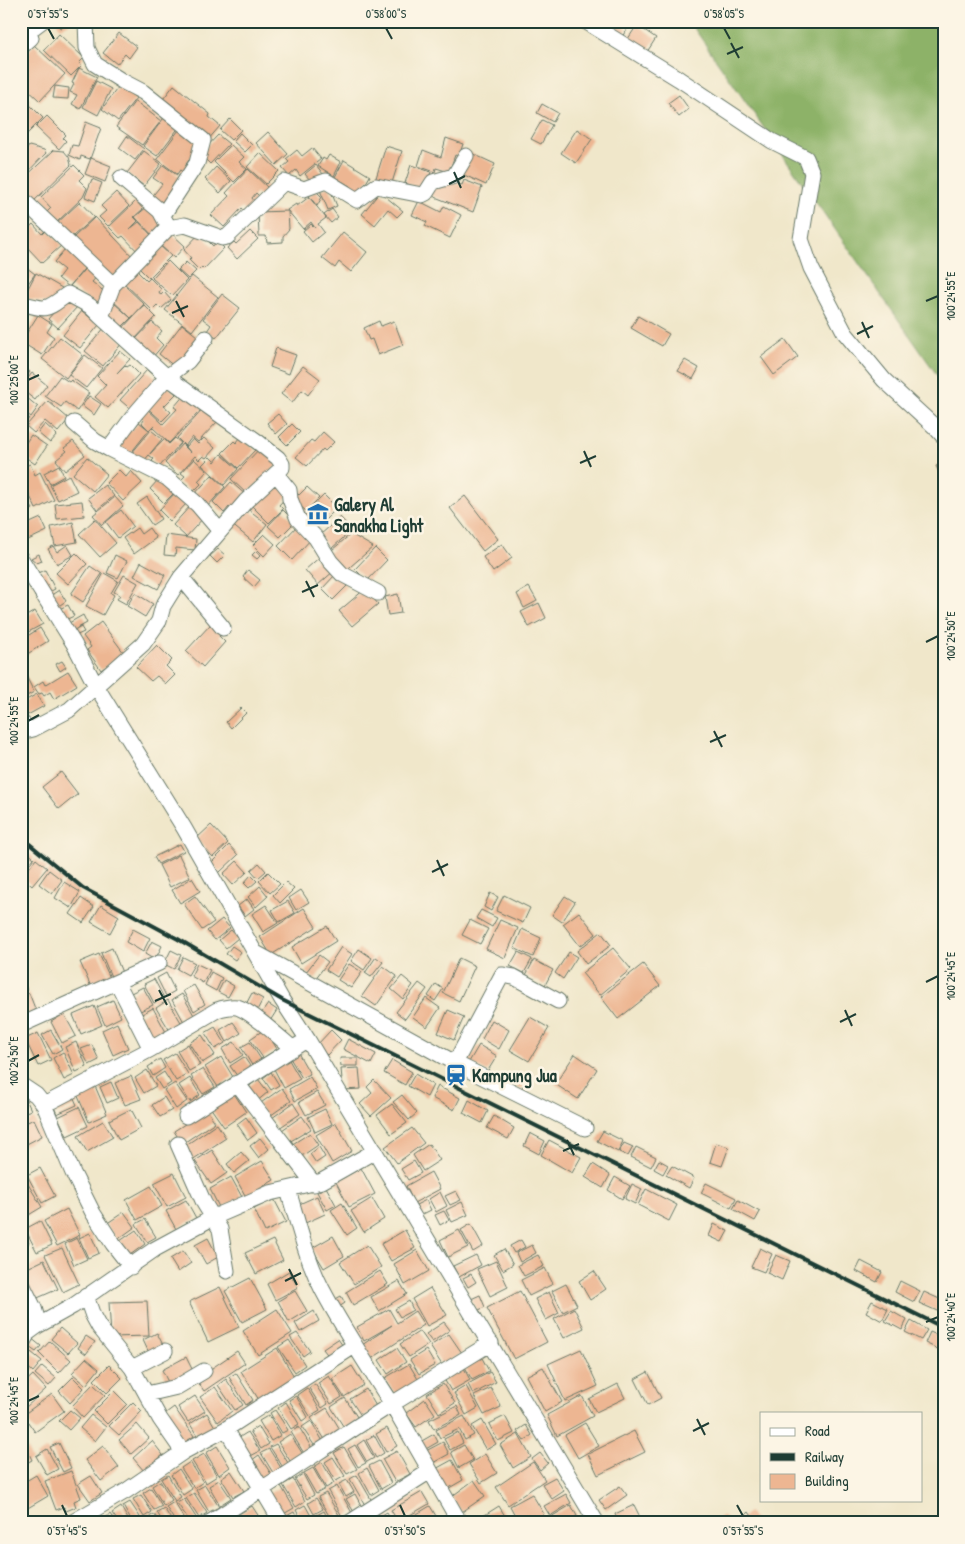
<svg xmlns="http://www.w3.org/2000/svg" width="965" height="1544" viewBox="0 0 965 1544" font-family="'Patrick Hand',sans-serif">
<style>
.forest{fill:#8db267;stroke:#56784e}
.building{fill:#edb692}
.lines{fill:none;stroke-linecap:round;stroke-linejoin:round}
.minor-casing{stroke:#687868;stroke-width:17}
.minor{stroke:#fff;stroke-width:15}
.rail{stroke:#1f3d34;stroke-width:4}
.ticks{fill:none;stroke:#1f3d34;stroke-width:2}
.labels{text-anchor:middle;dominant-baseline:central;stroke-width:5;stroke-linejoin:round;paint-order:stroke}
.poi-label{font-size:18px;font-weight:bold;fill:#1f3d34;stroke:#fcf5e5;text-anchor:start}
.neatline{fill:none;stroke:#1f3d34;stroke-width:2}
.ticks-label{font-size:12px;text-anchor:middle;fill:#1f3d34}
</style>
<rect width="100%" height="100%" fill="#fcf5e5"/>
<filter id="ink" filterUnits="userSpaceOnUse"><feTurbulence type="fractalNoise" baseFrequency=".02" numOctaves="2"/><feDisplacementMap in="SourceGraphic" scale="10" xChannelSelector="R" yChannelSelector="G"/><feConvolveMatrix kernelMatrix="1 2 1 2 8 2 1 2 1" color-interpolation-filters="sRGB"/></filter>
<filter id="wash" filterUnits="userSpaceOnUse"><feTurbulence type="fractalNoise" baseFrequency=".0096" numOctaves="4" result="noise"/><feDisplacementMap in="SourceGraphic" scale="20" xChannelSelector="R" yChannelSelector="G"/><feGaussianBlur stdDeviation="1.12" result="paint"/><feColorMatrix in="noise" values="0 0 0 0 0 0 0 0 0 0 0 0 0 0 0 0 0 1.4 0 .05"/><feComposite in="paint" operator="in"/></filter>
<g filter="url(#wash)">
<rect width="100%" height="100%" fill="#f0e7ca"/>
<path class="forest" d="M689,21H944V386L935,372Z"/>
<g id="blocks">
<path class="building" d="M56,21H73L60,28Z
M600,21H615L627,29L620,40L597,25Z
M637,25L656,38L645,55L626,42Z
M119,33L137,47L129,58L125,54L117,64L103,53Z
M59,34L84,58L79,63L82,65L71,76L44,50Z
M34,45L65,74L40,101L21,83V59Z
M79,68L97,77L80,109L72,104L77,95L70,92L74,84L72,83Z
M96,81L111,89L98,115L83,107Z
M174,85L210,114L209,117L220,126L207,141L160,103Z
M55,86L69,88L68,99L53,98Z
M119,86L136,98L118,121L102,109Z
M21,92L30,100L28,103L43,118L21,140Z
M679,95L689,109L679,117L668,103Z
M135,101L161,121L142,145L116,127Z
M542,104L558,113L553,122L537,113Z
M166,115L180,126L157,156L143,146Z
M47,116L66,135L63,138L66,141L59,149L36,127Z
M230,119L241,130L231,140L220,130Z
M542,120L552,125L541,144L531,139Z
M86,122L101,128L90,159L81,156L80,160L69,155L72,145L78,146Z
M182,126L203,142L186,164L189,165L184,173L180,170L177,174L157,159Z
M577,129L592,139L576,163L561,153Z
M268,132L288,154L276,165L256,143Z
M240,133L252,145L245,152L233,141Z
M218,135L229,144L210,164L200,154Z
M127,136L144,149L135,160L119,148Z
M446,138L463,144L459,156L455,155L449,172L436,168L435,172L418,166L423,150L441,157Z
M231,145L244,157L239,162L247,169L234,182L214,162Z
M24,146L27,149L29,146L44,150L46,153L21,179V149Z
M386,146L402,151L391,186L375,181Z
M312,148L321,159L300,176L296,170L289,176L282,168L289,162L286,159L297,150L302,156Z
M54,150L64,151L69,157L71,165L32,203L21,191V181Z
M144,151L161,164L144,186L127,173Z
M260,153L279,171L266,184L247,167Z
M471,153L495,164L486,185L462,174Z
M329,155L341,162L334,176L318,166L323,158L326,160Z
M91,158L111,166L105,182L85,174Z
M344,160L370,176L359,195L348,188L350,186L335,177Z
M74,165L84,175L79,180L87,188L83,197L55,224L45,214L51,208L41,197Z
M163,165L184,180L165,211L150,199L162,184L153,178Z
M316,165L323,174L314,185L305,174Z
M411,165L431,172L424,190L405,183Z
M216,167L231,181L220,193L205,179Z
M248,169L268,188L260,197L256,193L252,198L255,202L246,212L242,208L224,227L211,215L229,196L226,193Z
M92,179L102,183L95,201L85,197Z
M445,179L462,185L464,180L482,187L473,212L430,195L433,185L441,188Z
M329,187L337,206L328,210L320,190Z
M316,191L322,197L317,206L309,196Z
M116,192L129,206L108,226L99,217L106,211L101,206Z
M380,192L403,211L397,217L388,209L375,225L362,214Z
M309,197L326,218L318,224L324,232L312,242L303,231L311,224L315,228L311,222L303,229L287,210L296,204L297,206Z
M136,201L143,209L134,217L138,221L130,229L139,222L154,238L139,253L123,236L120,238L109,227Z
M419,201L441,212L444,206L461,215L450,238L425,226L427,222L412,215Z
M80,202L94,217L72,237L55,225Z
M148,206L167,226L155,238L135,217Z
M332,209L338,217L331,223L324,215Z
M288,211L289,229L283,236V242L267,243L266,236H259L258,212Z
M23,214L31,222L21,232V217Z
M95,217L134,258L112,279L72,239Z
M33,224L42,234L47,229L62,245L42,263L27,247L29,245L21,236V235Z
M250,231L258,239L237,259L227,248L234,242L236,244Z
M343,232L367,252L351,272L339,262L335,268L322,258Z
M171,233L185,246L174,258L160,245Z
M200,233L213,246L217,241L224,248L204,269L202,267L199,270L189,260L191,258L184,250Z
M158,244L171,256L149,278L137,266Z
M65,249L88,264L69,287L58,278L64,270L54,262Z
M168,261L187,280L172,296L152,278Z
M186,262L196,271L188,279L178,270Z
M22,264L35,274L21,293V265Z
M89,264L99,274L92,282L106,293L96,306L70,286Z
M133,267L147,281L150,278L161,289L159,292L161,295L164,292L171,300L161,309L157,305L152,310L121,280Z
M36,273L62,288L53,304L23,298Z
M192,276L218,297L192,331L165,310Z
M123,284L144,304L131,318L110,298Z
M222,294L240,308L216,338L207,331L211,325L203,319Z
M67,297L78,306L58,328L48,319Z
M114,303L131,318L120,329L104,314Z
M144,305L156,317L133,341L121,330Z
M82,311L99,325L80,348L63,335Z
M38,315L52,324L47,332L54,337L42,355L21,342Z
M638,316L669,334L662,346L631,328Z
M21,318L27,322L21,329Z
M379,321L381,326L394,321L403,345L378,355L372,339L369,340L364,328Z
M152,322L162,331L156,338L163,345L152,358L134,341Z
M182,324L202,340L175,367L159,354Z
M105,327L123,342L103,366L85,351Z
M60,337L83,355L66,378L42,359Z
M785,339L798,357L774,375L761,357Z
M276,348L296,355L289,374L270,367Z
M120,351L130,359L117,373L125,365L127,367L130,365L139,374L108,408L95,397L106,385L97,376Z
M85,355L102,368L86,388L69,375Z
M685,360L699,368L693,379L678,371Z
M21,365L30,372L21,383Z
M303,366L320,379L308,395L302,390L292,403L281,394Z
M147,370L161,382L134,412L120,400Z
M32,373L47,385L35,400L21,389V387Z
M60,376L69,382L71,380L89,393L77,411L65,402L61,407L45,396Z
M164,383L176,394L164,406L171,412L162,421L144,405Z
M186,393L203,408L169,443L152,427L154,425L149,430L142,423L144,420L141,416L144,406L163,424L177,409L174,407Z
M89,396L101,404L94,415L82,406Z
M26,397L38,407L31,417L21,409V403Z
M48,401L69,419L58,432L45,421L34,433L26,426Z
M205,407L219,420L198,442L192,437L185,446L177,438Z
M21,413L29,418L21,431Z
M278,414L287,424L276,434L267,423Z
M139,422L149,430L130,454L118,444L129,429L132,431Z
M45,424L57,435L50,443L38,433Z
M292,424L300,432L287,445L279,437Z
M151,430L162,439L144,461L131,454Z
M323,432L334,442L325,451L323,449L307,466L296,457L311,440L314,442Z
M31,435L47,446L35,464L21,454V450Z
M241,437L255,450L238,468L222,453L234,441L236,443Z
M175,438L181,443L159,467L152,461L154,459L149,455L164,439L169,444Z
M204,438L215,448L206,458L203,456L199,460L195,456L178,475L165,463L182,444L191,453L186,447L193,439L198,444Z
M73,441L85,455L65,471L56,460L67,451L64,448Z
M261,447L279,464L247,494L231,479Z
M221,454L238,469L224,485L202,465L210,457L215,462Z
M87,457L107,474L93,491L73,474Z
M194,459L207,471L198,481L201,484L193,492L179,482L185,476L181,473Z
M944,462V478L942,479L936,466Z
M30,464L35,475L40,472L54,500L36,509L28,492L26,493L21,483V468Z
M59,465L64,476L50,484L44,473Z
M119,470L126,477L131,471L142,483L123,501L106,483Z
M69,475L77,491L58,500L50,485Z
M212,475L225,487L206,508L193,496Z
M158,480L176,491L164,503L150,489Z
M277,481L289,494L279,505L283,509L269,523L252,506Z
M231,482L247,496L233,511L229,507L224,513L213,502Z
M105,485L114,496L97,510L88,498Z
M307,487L319,498L306,511L290,497L295,491L299,495Z
M21,491L33,509L21,516Z
M177,491L188,502L170,521L159,510Z
M324,495L337,508L313,532L300,519Z
M465,496L498,539L483,551L450,508Z
M115,497L123,506L102,525L93,515Z
M147,497L161,519L152,525L137,504Z
M82,501L84,516L57,519L55,504Z
M191,505L204,517L186,537L173,525Z
M244,506L267,524L253,542L230,523Z
M121,510L133,526L118,538L106,522Z
M283,510L295,522L280,537L268,526Z
M340,517L352,530L331,549L319,536Z
M41,518L47,531L26,541L21,527Z
M95,519L116,543L100,557L79,534Z
M73,522L77,542L55,546L51,527Z
M298,525L312,538L292,560L278,546Z
M137,528L141,534L149,528L156,538L134,554L123,538Z
M264,534L275,544L264,556L253,545Z
M351,534L373,547L343,573L326,555Z
M166,535L196,539L195,550L176,548L175,556L164,555Z
M502,544L512,558L493,572L483,557Z
M67,545L73,555L57,564L48,549L53,546L57,552Z
M375,548L387,560L367,581L355,569Z
M218,549L225,555L217,563L210,556Z
M256,551L261,555L257,559L252,555Z
M76,553L87,564L68,584L56,573Z
M39,554L42,561L37,563L31,558Z
M115,555L127,561L118,578L107,573Z
M322,555L335,570L318,585L305,570Z
M141,562L165,575L158,589L134,576Z
M90,566L102,574L83,602L71,594Z
M45,570L55,589L47,593L37,574Z
M248,570L260,580L254,587L243,577Z
M104,573L118,581L111,593L114,595L103,615L86,606Z
M124,575L138,583L126,604L117,599L120,595L114,592Z
M335,575L347,586L333,600L322,589Z
M529,587L537,601L524,608L517,594Z
M365,589L378,604L352,626L339,611Z
M59,590L66,601L57,607L50,596Z
M135,593L153,604L145,617L127,606Z
M398,594L401,613L388,615L385,597Z
M539,603L546,618L529,627L521,612Z
M68,605L74,616L65,620L59,609Z
M35,611L43,624L21,636V619Z
M83,615L87,623L74,630L69,623Z
M101,622L124,653L101,670L87,650L91,647L83,636Z
M211,624L222,634L219,636L225,642L203,667L186,651Z
M81,627L84,632L75,636L73,632Z
M40,628L48,641L21,658V640Z
M157,645L172,660L166,666L175,675L166,684L157,676L151,681L136,667Z
M62,661L66,667L60,671L56,664Z
M68,671L77,685L54,699L50,692L44,696L42,693L39,694L34,687L43,681L45,685Z
M25,674L34,692L21,699V676Z
M37,694L44,706L24,717L21,712V703Z
M241,708L246,713L231,728L226,722Z
M61,772L78,794L59,809L42,787Z
M211,825L228,843L213,857L196,839Z
M180,844L184,851L158,864L154,857Z
M229,845L238,855L220,872L211,863Z
M25,850L34,858L21,874V854Z
M179,855L190,877L170,887L159,865Z
M36,859L47,868L32,886L22,877Z
M237,861L247,872L233,885L223,874Z
M259,863L266,871L258,878L251,870Z
M49,870L62,880L52,894L39,884Z
M268,872L280,884L270,893L259,881Z
M251,875L257,881L249,888L244,883Z
M192,878L200,891L180,903L172,890Z
M64,882L80,892L71,908L55,898Z
M286,882L294,889L280,903L273,895Z
M260,886L268,896L256,907L248,897Z
M301,890L309,902L296,910L289,898Z
M490,893L498,897L491,911L484,907Z
M504,895L530,908L523,923L496,911Z
M195,896L214,922L202,930L184,904Z
M565,896L575,902L562,922L552,915Z
M81,898L94,907L83,923L70,914Z
M247,899L254,909L245,916L238,906Z
M288,901L295,913L279,922L272,910Z
M101,905L119,916L110,933L91,922Z
M266,905L278,923L263,932L252,914Z
M304,908L316,927L271,955L260,937Z
M481,910L497,918L492,927L476,918Z
M579,912L596,934L580,946L563,924Z
M222,919L230,928L215,940L207,931Z
M470,920L488,929L480,944L462,935Z
M500,920L518,928L505,958L486,949Z
M327,926L336,941L301,963L292,947Z
M133,929L150,938L143,952L126,942Z
M522,929L541,938L533,957L514,948Z
M231,930L238,938L226,948L219,940Z
M601,932L611,945L586,964L577,951Z
M152,941L162,946L155,960L145,954Z
M232,946L241,952L235,960L226,954Z
M341,947L352,954L337,977L326,970Z
M112,948L123,975L112,979L101,953Z
M613,948L631,969L600,995L582,973Z
M359,949L372,958L364,970L351,961Z
M171,950L181,955L174,969L164,964Z
M518,952L532,959L524,973L510,966Z
M569,952L577,957L563,979L555,973Z
M99,954L111,980L92,989L80,962Z
M319,955L328,962L315,979L306,972Z
M183,957L195,963L188,975L177,969Z
M376,957L383,962L371,977L365,973Z
M459,958L475,966L459,1001L443,993Z
M534,960L553,970L545,985L526,975Z
M197,964L210,970L203,983L191,976Z
M349,964L362,972L351,988L338,980Z
M643,964L660,986L618,1019L601,997Z
M383,966L397,976L376,1006L362,996Z
M211,972L222,978L216,991L205,985Z
M166,973L175,991L166,996L157,978Z
M402,976L413,985L403,999L391,989Z
M154,979L164,998L154,1003L144,984Z
M23,980L27,991L21,994V981Z
M224,980L234,986L228,997L218,992Z
M419,983L427,989L405,1019L396,1012Z
M436,984L443,989L435,1001L428,996Z
M194,985L205,1004L194,1011L183,991Z
M143,987L153,1005L136,1013L127,995Z
M29,993L36,1011L21,1017V997Z
M252,993L263,999L255,1014L244,1008Z
M182,994L195,1017L184,1022L172,1000Z
M426,998L440,1008L427,1027L413,1017Z
M113,1000L121,1017L105,1025L97,1007Z
M168,1000L182,1024L170,1031L156,1008Z
M268,1004L277,1010L270,1021L261,1014Z
M94,1006L102,1025L81,1034L73,1015Z
M153,1008L166,1032L151,1041L138,1016Z
M448,1010L464,1017L454,1040L438,1033Z
M64,1014L76,1036L62,1043L51,1022Z
M530,1017L549,1028L529,1061L510,1050Z
M492,1020L509,1030L499,1049L482,1039Z
M233,1022L241,1033L227,1042L220,1030Z
M117,1023L128,1048L113,1055L102,1030Z
M215,1027L225,1043L215,1049L205,1033Z
M265,1029L277,1049L263,1058L250,1039Z
M51,1030L62,1049L53,1054L42,1035Z
M331,1030L341,1040L327,1055L317,1045Z
M38,1033L51,1060L38,1066L25,1039Z
M202,1035L215,1055L202,1063L189,1043Z
M348,1039L376,1054L371,1064L343,1049Z
M76,1042L87,1067L76,1072L65,1047Z
M234,1042L243,1055L230,1063L222,1049Z
M250,1042L262,1061L253,1067L241,1047Z
M188,1044L200,1065L189,1071L177,1051Z
M92,1045L99,1060L89,1065L81,1049Z
M479,1045L497,1056L487,1072L469,1062Z
M63,1052L74,1075L64,1080L53,1058Z
M175,1053L188,1074L176,1081L163,1060Z
M298,1053L310,1074L302,1078L290,1058Z
M575,1054L597,1069L578,1099L555,1084Z
M221,1057L233,1077L218,1087L205,1067Z
M244,1057L252,1069L238,1077L230,1066Z
M340,1058H358V1066H341Z
M160,1059L165,1068L153,1076L148,1067Z
M289,1060L300,1079L284,1088L274,1069Z
M392,1060L412,1072L405,1085L384,1073Z
M359,1068L361,1089L343,1090L341,1069Z
M203,1069L215,1087L203,1094L191,1076Z
M147,1070L156,1086L144,1093L135,1078Z
M164,1072L171,1083L162,1089L155,1078Z
M271,1072L279,1085L271,1090L263,1078Z
M518,1072L528,1078L521,1089L511,1083Z
M415,1074L433,1085L427,1097L408,1086Z
M131,1076L141,1099L125,1105L115,1083Z
M310,1077L317,1089L295,1101L289,1089Z
M190,1078L200,1095L190,1102L179,1085Z
M258,1079L268,1092L256,1102L246,1089Z
M374,1080L391,1098L371,1116L360,1104L372,1093L367,1087Z
M111,1082L118,1098L107,1103L100,1087Z
M175,1083L187,1101L176,1109L164,1090Z
M95,1086L107,1114L89,1122L77,1094Z
M438,1086L460,1098L454,1110L432,1098Z
M21,1088L31,1110L21,1114Z
M282,1088L291,1101L267,1118L258,1105Z
M233,1092L246,1112L224,1127L210,1107Z
M317,1092L325,1105L306,1115L299,1102Z
M402,1095L417,1113L409,1120L393,1102Z
M73,1096L77,1105L57,1114L53,1105Z
M164,1097L172,1110L160,1117L152,1105Z
M469,1100L488,1111L482,1123L463,1113Z
M293,1103L300,1114L279,1128L272,1118Z
M392,1104L407,1123L391,1134L377,1115Z
M79,1107L88,1126L67,1136L58,1117Z
M131,1109L141,1128L119,1140L109,1120Z
M325,1109L332,1124L315,1132L308,1117Z
M207,1110L215,1122L182,1144L174,1131Z
M302,1116L311,1129L289,1142L282,1130Z
M494,1116L514,1128L508,1139L487,1128Z
M246,1117L257,1133L248,1140L237,1124Z
M34,1119L42,1136L21,1147V1125Z
M103,1121L113,1137L87,1152L78,1136Z
M336,1123L352,1151L332,1163L316,1135Z
M217,1124L226,1138L192,1160L183,1147Z
M412,1128L424,1143L397,1163L385,1147Z
M603,1131L623,1141L618,1152L597,1141Z
M310,1133L318,1145L299,1158L291,1145Z
M530,1133L545,1141L539,1154L524,1146Z
M260,1138L269,1149L259,1158L250,1146Z
M549,1140L581,1157L572,1173L541,1155Z
M624,1143L633,1147L628,1156L619,1152Z
M716,1143L729,1147L722,1166L710,1162Z
M429,1144L440,1160L423,1171L413,1155Z
M319,1147L325,1157L316,1163L310,1154Z
M636,1147L656,1157L651,1167L631,1157Z
M212,1150L227,1173L211,1184L195,1161Z
M241,1152L249,1161L234,1173L227,1164Z
M659,1160L668,1165L663,1174L654,1169Z
M262,1161L274,1180L246,1197L235,1177Z
M414,1161L421,1173L408,1180L401,1169Z
M593,1164L610,1175L603,1188L585,1177Z
M672,1166L694,1178L689,1188L666,1175Z
M40,1168L55,1196L42,1203L27,1175Z
M361,1168L375,1194L349,1207L336,1182Z
M431,1172L440,1189L414,1203L406,1186Z
M174,1173L186,1197L167,1207L154,1183Z
M21,1176H23L42,1207L27,1216L21,1206Z
M231,1177L242,1197L220,1209L210,1189Z
M615,1177L630,1186L622,1199L608,1190Z
M706,1183L736,1198L731,1208L701,1193Z
M632,1184L642,1189L635,1204L625,1199Z
M151,1186L162,1206L137,1220L126,1200Z
M326,1187L336,1205L327,1210L317,1192Z
M646,1189L677,1205L669,1221L638,1205Z
M456,1191L461,1200L450,1205L445,1196Z
M440,1192L447,1206L436,1212L429,1199Z
M317,1196L325,1214L303,1224L295,1206Z
M372,1198L384,1219L364,1232L351,1211Z
M274,1199L286,1222L265,1232L254,1209Z
M186,1200L196,1218L176,1229L166,1211Z
M426,1200L431,1210L421,1215L416,1205Z
M738,1200L760,1212L755,1221L733,1209Z
M462,1202L468,1215L452,1222L446,1210Z
M342,1203L357,1228L347,1235L331,1210Z
M67,1209L80,1235L57,1246L44,1221Z
M444,1211L449,1220L440,1225L435,1215Z
M124,1212L135,1227L117,1240L106,1224Z
M145,1219L156,1237L147,1242L136,1224Z
M40,1221L52,1245L37,1252L25,1229Z
M471,1224L483,1246L473,1252L461,1230Z
M714,1224L728,1231L722,1242L709,1236Z
M21,1229L29,1243L21,1248Z
M136,1230L145,1244L130,1255L120,1241Z
M405,1230L415,1248L391,1261L381,1244Z
M459,1230L468,1247L448,1257L440,1240Z
M90,1233L99,1253L88,1258L79,1238Z
M333,1236L344,1256L324,1268L312,1248Z
M77,1238L87,1259L74,1265L65,1244Z
M208,1238L218,1257L206,1264L195,1245Z
M273,1240L283,1260L256,1274L245,1253Z
M521,1240L525,1247L514,1253L510,1246Z
M367,1245L381,1267L354,1284L340,1262Z
M532,1245L536,1253L520,1262L516,1253Z
M62,1248L79,1284L63,1292L45,1255Z
M760,1248L772,1254L764,1272L751,1267Z
M504,1249L513,1264L503,1270L494,1255Z
M417,1250L429,1271L405,1285L394,1264Z
M183,1251L191,1263L178,1272L170,1259Z
M476,1255L481,1265L459,1277L453,1266Z
M538,1255L544,1266L524,1276L518,1265Z
M776,1255L790,1261L782,1280L767,1273Z
M44,1260L58,1289L33,1300L21,1275V1271Z
M496,1261L508,1287L490,1296L477,1269Z
M861,1261L882,1272L877,1282L856,1271Z
M545,1268L553,1284L529,1296L521,1280Z
M289,1271L298,1288L275,1300L267,1284Z
M380,1271L388,1284L353,1305L346,1292Z
M594,1271L606,1289L590,1300L579,1281Z
M471,1274L476,1282L468,1287L463,1278Z
M250,1278L267,1309L242,1322L225,1291Z
M399,1281L407,1294L379,1311L371,1297Z
M900,1281L920,1291L914,1302L895,1292Z
M566,1284L577,1305L563,1312L552,1291Z
M220,1287L239,1327L208,1342L189,1302Z
M430,1288L447,1315L427,1326L412,1299Z
M295,1291L307,1311L289,1322L278,1301Z
M520,1291L547,1342L514,1359L487,1308Z
M549,1292L559,1313L546,1320L535,1299Z
M924,1292L944,1301V1314L919,1303Z
M480,1295L485,1307L477,1311L471,1299Z
M341,1296L345,1303L336,1309L332,1301Z
M147,1301L149,1336L111,1337L109,1302Z
M409,1301L413,1310L400,1317L395,1309Z
M872,1301L888,1309L882,1321L866,1312Z
M574,1308L584,1328L564,1338L554,1319Z
M277,1309L292,1333L258,1355L243,1331Z
M389,1309L397,1323L415,1311L424,1325L371,1359L362,1345L392,1325L364,1341L357,1327Z
M314,1311L319,1321L300,1332L295,1323Z
M891,1311L907,1320L902,1330L885,1321Z
M911,1321L927,1330L921,1340L905,1332Z
M444,1322L450,1330L432,1342L426,1334Z
M60,1328L77,1343L68,1353L51,1339Z
M420,1331L429,1344L409,1357L400,1344Z
M930,1332L944,1338V1352L925,1343Z
M157,1333L164,1347L150,1355L143,1340Z
M297,1333L310,1351L303,1356L290,1337Z
M449,1334L462,1353L442,1365L430,1346Z
M86,1336L95,1342L86,1354L78,1348Z
M31,1338L41,1346L36,1352L26,1345Z
M338,1339L345,1349L330,1358L323,1349Z
M289,1340L305,1365L295,1372L278,1347Z
M50,1341L71,1360L59,1373L39,1353Z
M277,1348L295,1378L259,1400L241,1371Z
M397,1348L406,1362L388,1374L379,1360Z
M581,1349L598,1386L565,1401L548,1364Z
M426,1350L435,1365L419,1374L410,1360Z
M237,1351L245,1363L204,1391L196,1379Z
M31,1352L42,1361L33,1372L22,1362Z
M186,1357L194,1373L170,1386L162,1370Z
M86,1358L99,1369L86,1385L72,1373Z
M482,1358L489,1371L472,1380L465,1367Z
M409,1364L419,1381L396,1395L385,1378Z
M109,1365L122,1378L107,1393L94,1380Z
M42,1366L56,1378L49,1386L35,1374Z
M352,1366L364,1385L344,1397L332,1379Z
M543,1367L562,1402L545,1412L526,1376Z
M464,1368L470,1380L451,1391L444,1379Z
M490,1372L496,1382L473,1394L468,1384Z
M648,1372L661,1398L648,1405L635,1379Z
M236,1373L253,1400L246,1405L229,1377Z
M33,1375L46,1389L26,1407L21,1402V1386Z
M329,1376L342,1397L331,1404L318,1383Z
M73,1377L84,1388L70,1403L59,1391Z
M226,1379L243,1405L235,1410L218,1385Z
M93,1384L105,1395L83,1418L72,1406Z
M315,1384L328,1404L322,1408L309,1388Z
M443,1384L455,1403L439,1413L427,1394Z
M618,1384L625,1398L596,1412L589,1399Z
M466,1386L478,1408L466,1415L454,1393Z
M215,1387L232,1411L218,1422L200,1397Z
M307,1388L320,1410L310,1416L297,1395Z
M491,1388L501,1407L484,1415L474,1396Z
M366,1389L377,1408L362,1417L350,1399Z
M114,1391L127,1404L107,1424L94,1411Z
M52,1394L64,1411L35,1432L23,1415Z
M195,1396L205,1411L188,1422L178,1407Z
M296,1396L308,1417L302,1421L289,1400Z
M582,1396L593,1416L557,1436L547,1415Z
M345,1398L359,1420L345,1429L331,1407Z
M425,1399L435,1414L416,1427L406,1413Z
M133,1402L142,1411L119,1435L109,1426Z
M286,1402L299,1424L291,1429L278,1408Z
M457,1406L461,1415L434,1429L429,1420Z
M174,1407L194,1436L182,1445L162,1416Z
M327,1408L341,1431L326,1441L311,1418Z
M70,1410L80,1418L69,1430L59,1421Z
M275,1410L288,1430L282,1433L270,1413Z
M207,1413L215,1427L198,1437L190,1424Z
M91,1415L106,1427L95,1441L80,1428Z
M269,1415L281,1435L271,1441L259,1421Z
M464,1416L474,1435L465,1440L459,1429L440,1438L436,1430Z
M505,1416L514,1433L498,1441L489,1424Z
M482,1420L496,1444L486,1450L472,1426Z
M311,1421L324,1443L316,1448L302,1427Z
M585,1423L599,1446L578,1458L565,1435Z
M137,1424L149,1438L131,1454L119,1440Z
M526,1425L532,1435L524,1441L517,1431Z
M258,1426L269,1444L261,1449L250,1431Z
M299,1427L313,1450L305,1455L291,1432Z
M387,1428L397,1446L386,1452L376,1434Z
M634,1431L645,1452L598,1475L588,1454Z
M248,1432L260,1451L247,1458L235,1440Z
M458,1432L463,1443L450,1450L444,1439Z
M290,1434L304,1456L292,1464L278,1442Z
M434,1434L438,1442L424,1450L420,1442Z
M518,1434L531,1457L513,1468L500,1445Z
M374,1435L384,1453L376,1458L366,1440Z
M364,1440L374,1458L367,1462L357,1445Z
M152,1441L163,1455L144,1471L133,1458Z
M443,1442L449,1454L431,1464L424,1452Z
M24,1443L32,1460L21,1466V1445Z
M59,1443L71,1468L63,1472L50,1447Z
M276,1444L290,1466L284,1469L270,1447Z
M355,1445L366,1463L358,1467L348,1449Z
M464,1445L473,1460L459,1468L451,1452Z
M103,1446L119,1467L101,1481L85,1460Z
M217,1446L230,1467L219,1475L206,1453Z
M344,1447L357,1469L347,1474L334,1453Z
M47,1449L58,1469L47,1475L36,1456Z
M269,1449L283,1471L275,1476L261,1453Z
M397,1451L410,1474L395,1482L382,1459Z
M540,1453L548,1463L540,1470L532,1459Z
M204,1454L217,1476L206,1483L192,1461Z
M485,1454L497,1473L481,1483L469,1464Z
M259,1455L273,1477L262,1485L248,1463Z
M333,1457L345,1476L336,1481L325,1462Z
M452,1460L463,1480L444,1491L432,1471Z
M379,1461L391,1483L381,1489L369,1466Z
M190,1462L203,1482L194,1488L181,1468Z
M322,1462L334,1483L326,1488L314,1467Z
M533,1462L545,1480L508,1505L496,1487Z
M313,1468L325,1489L316,1494L304,1473Z
M367,1468L379,1490L371,1495L359,1473Z
M179,1469L192,1489L183,1495L171,1475Z
M71,1471L81,1498L74,1501L76,1507L66,1511L64,1507L56,1510L45,1481Z
M231,1471L244,1491L233,1497L221,1478Z
M303,1474L314,1495L307,1499L295,1479Z
M36,1475L48,1496L21,1512V1484Z
M168,1475L181,1497L175,1501L161,1479Z
M357,1475L372,1501L365,1505L350,1479Z
M91,1476L102,1493L90,1501L78,1484Z
M555,1477L564,1491L552,1499L542,1484Z
M293,1479L305,1501L296,1507L283,1485Z
M219,1480L231,1498L220,1505L209,1486Z
M347,1480L354,1492L346,1497L339,1484Z
M474,1480L485,1496L462,1512L451,1497Z
M160,1481L172,1500L164,1506L152,1486Z
M205,1485L219,1507L209,1512L196,1490Z
M281,1486L294,1508L280,1516L268,1494Z
M337,1486L352,1513L343,1518L328,1491Z
M620,1486L627,1495L606,1510L599,1500Z
M151,1488L162,1506L154,1510L143,1493Z
M422,1492L429,1504L398,1522L391,1510Z
M194,1493L207,1513L199,1518L186,1498Z
M326,1493L339,1515L331,1519L318,1497Z
M355,1494L362,1507L354,1512L346,1499Z
M532,1494L544,1514L529,1523H519L510,1506Z
M566,1494L571,1503L550,1516L544,1506Z
M141,1495L152,1512L144,1517L133,1499Z
M316,1498L323,1509L314,1514L308,1503Z
M184,1499L197,1519L191,1523L177,1503Z
M130,1502L140,1517L132,1522L123,1506Z
M174,1502L187,1523H176L166,1507Z
M305,1505L315,1523H303L296,1510Z
M571,1505L577,1516L566,1523H555L551,1517Z
M634,1505L641,1519L634,1523H619L615,1514Z
M252,1506L263,1523H245L239,1514Z
M430,1506L436,1516L424,1523H402Z
M499,1506L508,1521L505,1523H472Z
M121,1507L129,1521L127,1523H119L112,1513Z
M164,1508L173,1523H163L157,1512Z
M324,1511L330,1523H319L315,1516Z
M294,1512L300,1523H285L283,1518Z
M387,1512L393,1523H369Z
M749,1512L756,1522L755,1523H737Z
M110,1514L116,1523H96Z
M154,1514L160,1523H147L145,1520Z
M723,1515L730,1523H714Z
M237,1516L241,1523H230L229,1521Z
M437,1518L440,1523H428Z"/>
</g>
</g>
<g filter="url(#ink)">
<use href="#blocks" fill-opacity="0" stroke="#687868" stroke-width="1"/>
<g class="lines">
<g class="minor-casing">
<path id="minor" d="M86,21L87,48L95,64L122,81L143,92L203,140L197,163L163,215
M585,21L679,79L772,141L806,158L812,173L801,239L811,268L845,333L884,380L935,427L944,437
M21,23L28,27L31,38L21,47
M28,27H34L42,21
M121,178L160,211L167,224
M21,198L113,285
M21,303C49,311 45,310 68,294L90,306L101,317
M74,423L95,441L109,449L135,414L167,377L188,361L206,338
M109,449L167,478L197,504L220,531
M276,474L289,490L290,499L298,519L316,538L330,561L342,574L378,593
M21,559L74,644L96,686L184,828L282,1000L308,1040L597,1523
M181,577L223,628
M21,722L29,730L33,729L69,710L143,644L159,621L163,606L181,577L246,501L282,468V464L278,458L258,442L167,377L101,317L113,285L168,228L185,225L222,238L227,237L284,182L304,189L326,181L357,200L376,186L422,195L426,193L433,182L454,176L466,156
M256,953L455,1063L502,975L514,977L558,1001
M117,982L151,1049
M21,1025L159,963
M455,1063L585,1128
M237,1083L314,1184
M21,1085L36,1095L44,1105L73,1173L93,1213L113,1244L131,1267
M44,1105L151,1049L217,1010C223,1008 230,1006 237,1007C251,1011 279,1037 292,1048
M186,1116L300,1044
M178,1144L204,1203L220,1229L227,1271
M21,1282L34,1308L39,1325
M86,1296L93,1316L99,1327L132,1368L160,1419L183,1452
M21,1345L28,1333L39,1325L73,1306L155,1249L214,1217L270,1193L322,1181L375,1151
M132,1368L165,1351
M147,1394L177,1387L204,1371
M226,1429L282,1523
M71,1523L126,1491L183,1452L226,1429L354,1346
M209,1523C271,1484 331,1443 392,1404C368,1366 343,1329 322,1289C306,1258 298,1223 288,1190
M349,1523L430,1471
M460,1523L392,1404L491,1343"/>
</g>
<use href="#minor" class="minor"/>
<path class="rail" d="M21,837L83,888L178,939L282,1000L944,1328"/>
</g>
</g>
<path class="ticks" d="M48,28L54,39M386,28L392,39M724,28L730,39M731,43L739,58M727,54L743,47M454,172L461,188M449,184L465,176M176,301L184,317M926,301L938,296M172,313L188,306M862,322L869,338M857,334L873,326M28,380L39,375M584,451L591,467M580,463L596,456M306,581L314,597M302,592L318,585M926,642L938,636M28,721L39,715M714,731L722,747M710,742L726,735M437,860L444,876M432,872L448,864M926,982L938,976M159,990L167,1005M155,1001L171,994M845,1010L852,1026M840,1022L856,1014M28,1061L39,1055M567,1140L574,1155M563,1151L579,1144M289,1269L297,1285M285,1281L301,1273M926,1322L938,1317M28,1401L39,1396M697,1419L705,1435M693,1431L709,1423M62,1505L67,1516M400,1505L405,1516M737,1505L743,1516"/>
<defs>
<g id="museum-bare" transform="scale(1.725)"><path d="M0-6L6-3V-2H-6V-3ZM-5-1h2V3h-2ZM-1-1h2V3h-2ZM3-1h2V3H3ZM-6 4H6V6H-6Z" fill="#1f6fb2" stroke="#fcf5e5" stroke-width="2.5" paint-order="stroke"/></g>
<g id="station-bare" transform="scale(1.725)"><path d="M-3-6H3Q5-6 5-4V2Q5 4 3 4L4.5 6H3L1.5 4h-3L-3 6H-4.5L-3 4Q-5 4-5 2V-4Q-5-6-3-6ZM-3.5-4v3h7v-3ZM-3.5 1v1.5H-2V1ZM2 1v1.5H3.5V1Z" fill="#1f6fb2" stroke="#fcf5e5" stroke-width="2.5" paint-order="stroke"/></g>
</defs>
<g fill-rule="evenodd">
<use href="#museum-bare" x="318" y="514"/>
<use href="#station-bare" x="456" y="1075"/>
</g>
<g class="labels">
<g class="poi-label">
<text x="334" y="504">Galery Al<tspan x="334" dy="21">Sanakha Light</tspan></text>
<text x="472" y="1075">Kampung Jua</text>
</g>
</g>
<rect width="965" height="1544" fill="none" stroke="#fcf5e5" stroke-width="55"/>
<rect x="760" y="1412" width="162" height="90" fill="#fcf5e5" stroke="#a4ab9e"/>
<rect x="770" y="1428" width="25" height="8" fill="#ffffff" stroke="#a4ab9e"/>
<text x="805" y="1436" font-size="15" fill="#1f3d34">Road</text>
<rect x="770" y="1453" width="25" height="8" fill="#1f3d34" stroke="#a4ab9e"/>
<text x="805" y="1462" font-size="15" fill="#1f3d34">Railway</text>
<rect x="770" y="1474" width="25" height="15" fill="#edb692" stroke="#a4ab9e"/>
<text x="805" y="1486" font-size="15" fill="#1f3d34">Building</text>
<rect x="28" y="28" width="910" height="1488" class="neatline"/>
<g class="ticks-label">
<text x="48" y="18">0°57'55"S</text>
<text x="386" y="18">0°58'00"S</text>
<text x="724" y="18">0°58'05"S</text>
<text transform="translate(951 296) rotate(-90)" y="4">100°24'55"E</text>
<text transform="translate(14 380) rotate(-90)" y="4">100°25'00"E</text>
<text transform="translate(951 636) rotate(-90)" y="4">100°24'50"E</text>
<text transform="translate(14 721) rotate(-90)" y="4">100°24'55"E</text>
<text transform="translate(951 976) rotate(-90)" y="4">100°24'45"E</text>
<text transform="translate(14 1061) rotate(-90)" y="4">100°24'50"E</text>
<text transform="translate(951 1317) rotate(-90)" y="4">100°24'40"E</text>
<text transform="translate(14 1401) rotate(-90)" y="4">100°24'45"E</text>
<text x="67" y="1535">0°57'45"S</text>
<text x="405" y="1535">0°57'50"S</text>
<text x="743" y="1535">0°57'55"S</text>
</g>
</svg>
